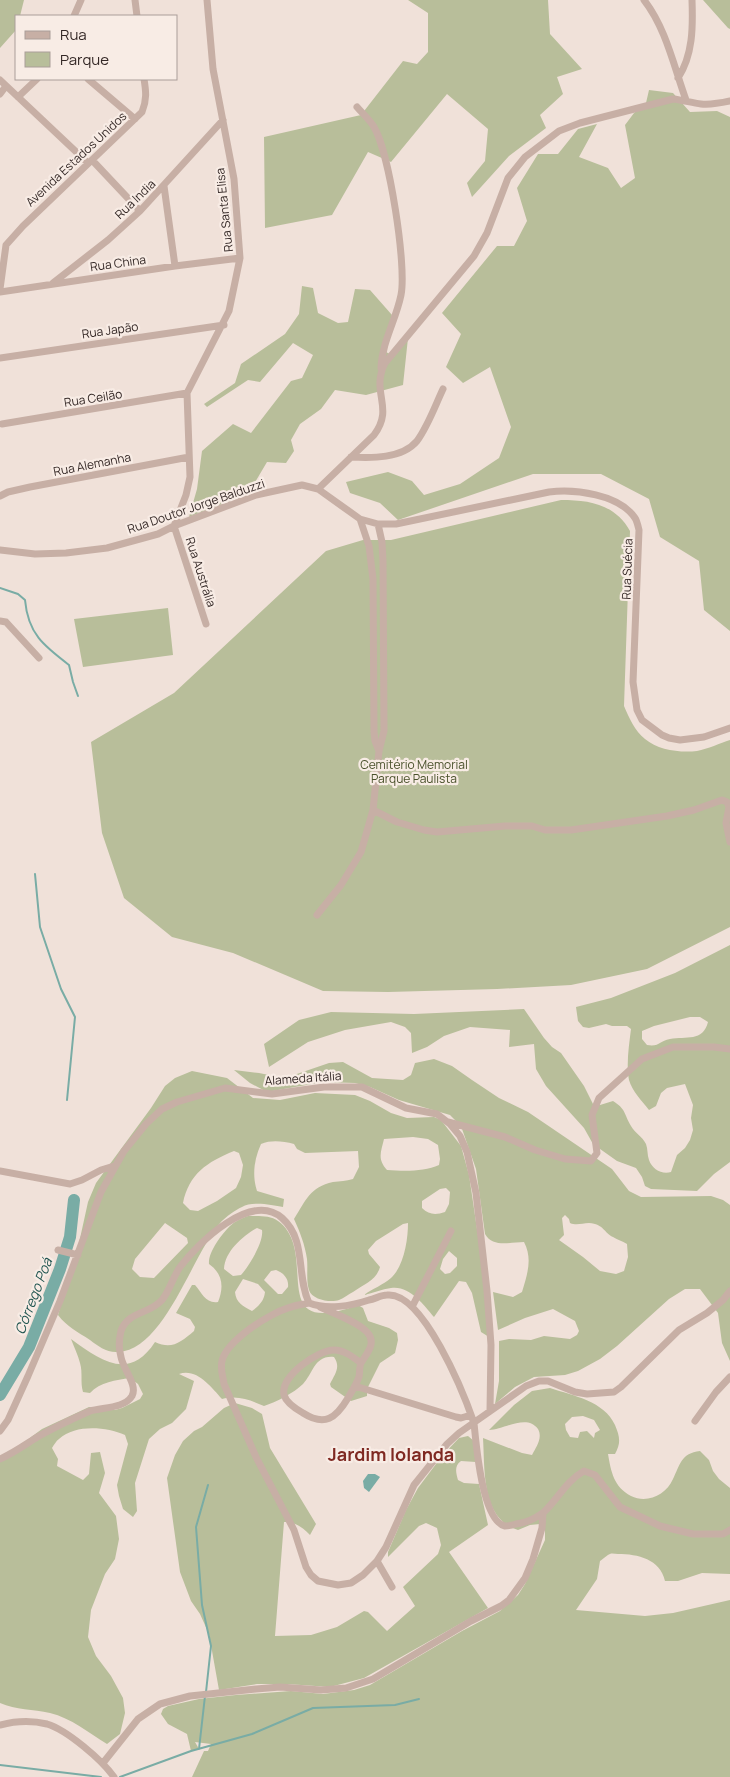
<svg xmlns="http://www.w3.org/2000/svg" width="730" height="1777" viewBox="0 0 730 1777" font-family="Manrope,sans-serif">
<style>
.green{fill:#b8be9a;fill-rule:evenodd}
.water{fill:#79aca5}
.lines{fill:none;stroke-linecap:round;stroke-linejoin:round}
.stream{stroke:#79aca5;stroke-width:2}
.river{stroke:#79aca5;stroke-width:12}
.street{stroke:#c7afa5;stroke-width:7}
.labels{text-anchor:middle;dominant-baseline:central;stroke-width:4.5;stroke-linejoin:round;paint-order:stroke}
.street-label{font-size:12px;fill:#342826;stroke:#f8ece5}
.park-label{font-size:12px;fill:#49512b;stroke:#f8ece5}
.water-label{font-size:14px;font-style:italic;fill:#1e534e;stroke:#f8ece5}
.district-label{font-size:18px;font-weight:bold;fill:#7f2922;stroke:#f8ece5}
</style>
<rect width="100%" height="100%" fill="#f0e1d9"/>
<path class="green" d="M0,0H24L20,16H16V30L0,48Z
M408,0H548L550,34L582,69L557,77L563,94L540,115L546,128L509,156L472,197L467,183L485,161L488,129L447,94L391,162L368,152L332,215L265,228L264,137L361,115L403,61L417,64L428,52V13Z
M703,0H730V29L728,28Z
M649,90L673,93L690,112L717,111L730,117V631L704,610L699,561L660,537L649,499L601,474H533L398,520L380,503L350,493L346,482L388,472L412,481L424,495L460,484L499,458L511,427L490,367L463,383L446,367L461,334L442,313L497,246H514L527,221L517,188L538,154H558L578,129L597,124L579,157L608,168L621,188L635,178L625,125L634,113L646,103Z
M302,286L313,288L318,313L338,323L348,322L355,289L370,290L392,315L381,349L393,356L408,338L403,385L366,395L335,390L321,409L300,424L291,440L294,451L286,463L267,462L248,494L189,517L197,489L202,451L233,424L251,433L291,381L302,378L313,355L293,343L260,382L248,380L207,407L204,404L235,383L241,364L285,334L299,314Z
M561,500C589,500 615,504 630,531L624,706C629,718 635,731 645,739C658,750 680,753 697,751C708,749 720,743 730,740V927L647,969L571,985L497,989L388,992L323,991L233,953L172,937L124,898L102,833L91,742L174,693L326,551L363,540H391Z
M168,608L173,655L83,667L74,619Z
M730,945V1162L714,1174L697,1191L651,1189L645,1186L642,1177L636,1168L617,1161L593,1144L584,1128L546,1086L536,1069L534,1044L509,1047L510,1030L470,1027L444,1036L427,1047L412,1053L411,1033L405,1027L391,1022L345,1030L308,1042L269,1067L264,1044L299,1020L331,1012L414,1014L524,1009L544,1038L552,1047L561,1053L584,1086L593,1104L600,1105L613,1101C626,1109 624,1114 631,1126C635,1133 642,1136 646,1144C648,1149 647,1155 649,1160C652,1169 662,1175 671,1172L677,1155L685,1148L690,1140L693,1130L691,1118L693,1105L685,1084L667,1088L661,1093L656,1106L649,1110C642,1101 632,1091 629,1080C626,1065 629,1045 631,1029L627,1026H612L606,1024L589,1028L583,1027L578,1021L576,1007L611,998L675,973ZM690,1017H700L708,1022C703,1042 686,1036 670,1039C659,1041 660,1047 647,1045L642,1039V1031L654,1026Z
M434,1059L452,1066L472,1080L499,1098L528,1112L612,1169L629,1191L641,1197L711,1196L723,1200L730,1205V1361L722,1343L718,1313L700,1289H685L669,1299L617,1346L600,1359L578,1371L565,1375L534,1377L515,1387L495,1404L499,1381V1341L509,1339L531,1340L544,1336L570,1339L577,1335L579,1331L575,1321L553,1309L525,1318L498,1330L493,1292L513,1297L522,1292C527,1275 533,1259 524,1242C510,1242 493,1248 485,1234L476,1169L461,1126L450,1115L399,1100L370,1087L355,1083L323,1082L267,1092L250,1083L234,1070L259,1073L274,1076H291L329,1063L343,1062L372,1078L403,1080L411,1075L415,1063ZM565,1215L569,1219L570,1223C577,1226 582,1223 589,1223C604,1224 604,1233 613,1237C618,1240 622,1241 627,1244L628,1257L624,1271L616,1274L600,1271L583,1257L559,1240L564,1235L562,1218Z
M192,1071L227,1078L253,1098L280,1100L315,1093L355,1095L370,1101L391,1113L407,1118L434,1117L441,1120L461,1146L469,1175L481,1256L489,1337L481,1332L472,1293L466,1282L459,1281L434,1317C424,1305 409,1285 391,1288C382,1289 373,1293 364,1295C372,1289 383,1285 391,1278C404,1266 408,1240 408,1223L403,1224L376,1241L368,1250L369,1254L380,1267C376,1281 364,1284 353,1292C349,1294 344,1298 339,1300C331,1303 312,1300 309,1290C306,1281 308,1269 307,1259C305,1245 300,1232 294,1219C306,1200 310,1187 333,1182C340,1181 346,1181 353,1179L359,1167L358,1151L305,1153L297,1149L294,1144C282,1141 271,1140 261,1144C254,1159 252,1176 257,1191L284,1199L283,1207C272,1205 252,1201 242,1207C235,1210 226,1217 221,1222C192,1254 165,1350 118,1352C107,1353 98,1346 90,1340C78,1332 67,1327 58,1315L79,1243L88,1202L96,1183L151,1108L165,1086L175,1078ZM413,1137L428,1139L438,1145L440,1159L439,1165C424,1172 403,1171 387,1170C377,1159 381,1152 384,1139ZM234,1151L239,1153L243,1165L241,1177L236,1188L217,1201L198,1211L190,1210L183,1203C189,1174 207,1162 234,1151ZM446,1188L450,1192L449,1204L445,1212C436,1215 429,1215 422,1208V1201L440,1189ZM165,1223L187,1238L188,1243L154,1278L140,1277L132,1269L135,1259ZM449,1251L457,1258V1266L450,1273L445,1274L440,1269L443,1259Z
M248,1216C258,1216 270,1215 278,1221C321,1252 263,1340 358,1305L363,1308L368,1321L389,1328L397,1333L398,1340L395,1353L380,1363L367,1389V1396L351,1401L331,1387L330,1384C335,1374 341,1367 334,1357C314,1355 313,1374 303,1384C294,1393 276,1402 264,1406C250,1400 238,1395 222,1399C211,1387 197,1368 179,1374L194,1381L186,1409L172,1423L160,1429L149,1439L135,1483L137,1511L133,1517L123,1509L119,1496L117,1485L128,1444L125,1435C106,1427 76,1424 59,1439C56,1441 54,1445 52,1448L58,1459L57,1466L83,1480L89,1474L91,1453L100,1452L105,1473L99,1493L116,1516L119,1539L115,1559L105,1574L91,1610L88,1637L96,1656L111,1676L123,1698L125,1713L120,1734L107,1744C89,1733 71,1718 50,1713C33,1709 16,1710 0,1703V1457L19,1446L42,1429L89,1407L115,1410L122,1408L140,1399L143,1394L138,1384L130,1378C116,1380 100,1382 90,1393L83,1392C80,1382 83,1373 80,1363C78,1355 74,1347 71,1339C100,1360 129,1382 155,1342C172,1350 181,1342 194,1331L195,1327L190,1319L176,1313L192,1285H195C202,1293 206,1304 218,1302C224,1287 223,1274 209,1264C208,1252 222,1234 230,1226C235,1221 242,1218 248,1216ZM257,1228L262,1230C264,1242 249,1266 241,1275L233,1276L224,1269C225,1251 243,1236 257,1228ZM276,1270C284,1273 289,1279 288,1287L282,1294H278L264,1280L271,1271ZM243,1279L258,1284L265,1292C264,1301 259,1306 252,1311C243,1306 236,1303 235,1292Z
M550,1388C574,1396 604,1401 615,1425C620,1437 621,1443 615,1454H608C611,1472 614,1487 631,1496C647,1504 666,1495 673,1479C680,1465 681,1453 700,1451L709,1460L713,1471L719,1479L730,1488V1574L702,1573L678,1581H665C660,1559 638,1554 618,1554C615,1554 612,1553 610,1554C607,1555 603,1559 600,1561L597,1579L576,1610L645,1616L673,1613L730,1600V1777H192L204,1751H208L211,1744L195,1742L199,1749L191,1751L187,1734L168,1724L161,1714L163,1709L168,1706L199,1699L236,1695L291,1691L323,1694L354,1690L370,1685L462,1631L500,1611L518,1595L525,1584L545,1540V1528L540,1524L530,1525L518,1530C481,1519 485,1470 483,1438L522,1453L532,1455C536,1447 543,1438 538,1429C527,1413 503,1430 489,1430L514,1405L532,1391ZM583,1416L594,1420L600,1430L595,1433L594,1438L587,1431L580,1432L578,1438L570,1437L566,1430L565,1424L572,1417Z
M235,1403L252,1408L262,1414L270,1448L316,1524L310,1535C303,1528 295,1521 284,1522L275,1636L311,1635L337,1627L364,1611L368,1612L387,1631L415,1606L403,1587L438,1554L441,1545L437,1528L426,1523L419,1526L388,1557V1552L406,1510L418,1488L442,1456L459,1438L468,1436L474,1441L476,1462L461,1461C454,1466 456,1473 458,1480L464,1483L479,1484L488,1525L449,1552L488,1608L364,1678L330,1687L287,1684H257L219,1690L209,1634L200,1614L191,1601L180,1572L167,1478L175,1455L183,1441L194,1431L202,1427L224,1408Z"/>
<path class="water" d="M368,1474H375L380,1477L369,1492L364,1488L363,1481Z"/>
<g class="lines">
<path class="stream" d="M0,588L18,594L25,600C28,634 44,646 69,665L73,682L78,696
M35,874L40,927L61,989L75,1017L67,1100
M206,1692L211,1646L202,1605L196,1527L208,1485
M199,1749L205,1696
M0,1765L101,1777
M120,1777L191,1751L252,1734L313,1708L395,1705L419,1699"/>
<path class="river" d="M0,1395L29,1347L60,1269L70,1237L74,1200"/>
<path class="street" d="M135,0L137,16
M644,0C666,28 674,67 686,100
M74,16L81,0
M678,78C693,55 693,27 692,0
M88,79L135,119
M0,80L88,163
M0,94L6,86
M18,97L37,79
M357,107C362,113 370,120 374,127C389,152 407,266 401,295C396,320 382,342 381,368
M92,160L140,211
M164,186L175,266
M53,283L108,240L140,211L223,120
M0,289L6,245L23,226L142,112C147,100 146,91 144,79
M0,292L175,266L240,258
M0,358L224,325
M2,424L187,393
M351,457C371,458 402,459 417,441C428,426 435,406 443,389
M318,489L374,435C395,407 370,393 385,363L474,256L487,233L508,178L525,157L559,131L580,123L673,99C683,100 692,103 701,104C711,105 721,103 730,101
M0,496L8,492L30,487L189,457
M360,519L369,546L373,579L374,732L375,741L379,751
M174,526L186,495L190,477L187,393L229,311L240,258L234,179L213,69L207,0
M174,526L206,624
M0,550L35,554L66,553L107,548L158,534L174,526L256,495L302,485L318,489L360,519L378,524H396L549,492C575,489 619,494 635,518C637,521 638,526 639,530L633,682L637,710L642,720L662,735L669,738L680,740L704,737L730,728
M0,621L6,622L39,658
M373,810L397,822L424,830L437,832L505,826H532L545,830H571L667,816L694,810L722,800L727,802L729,807L726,823L730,842
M317,915L341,885L361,852L373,810L379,751L384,731L383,561L382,542L378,524
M448,1122L505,1137L535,1150L565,1159L591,1161L597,1153L592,1115L599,1098L642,1059L673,1047H714L730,1049
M0,1171L70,1184L82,1180L101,1170L114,1166
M58,1250L78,1255
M309,1303C296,1305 284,1308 272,1315C257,1323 226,1343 222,1361C220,1369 223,1376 224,1384L256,1457L294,1530L306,1567L311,1575L318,1581L338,1585L351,1583L363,1575L377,1561L386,1547L414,1485L447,1444L459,1433L526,1386L539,1381H548L575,1392L587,1394L614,1392L621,1387L679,1330L707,1313L723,1300L730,1291
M413,1305L451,1231
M320,1307C333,1313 358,1322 367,1332C377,1343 367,1353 361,1363C359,1367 360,1373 359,1377C356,1385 352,1391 348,1398C336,1418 325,1427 303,1413C296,1409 286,1402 284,1395C280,1376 318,1350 334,1350C344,1350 353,1357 361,1363
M355,1386L456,1417L461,1418L471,1415
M695,1421L716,1392L730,1377
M0,1431L8,1420L28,1376L60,1301L101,1192L124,1151L146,1124L162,1109L177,1102L225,1088L272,1094L324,1087H362L406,1108L437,1114L450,1124L460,1136L467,1152L476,1193L487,1291L491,1345L490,1411
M0,1459C14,1453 26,1444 39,1436C55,1427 72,1419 90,1411C102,1407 124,1409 132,1396C138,1385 123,1369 121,1357C119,1350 119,1339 121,1331C128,1311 150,1314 162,1300C169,1292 173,1277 180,1267C198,1243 251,1191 282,1218C307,1240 296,1276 309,1303C327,1310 351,1306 369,1300C375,1299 381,1295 387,1295C423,1291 464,1394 474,1423C476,1443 482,1521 505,1526C508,1526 513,1525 516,1524C526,1523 536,1518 544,1512C558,1499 566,1481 584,1471L595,1475L620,1507L660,1526L693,1534H723L730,1530
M377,1561L392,1587
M0,1725C15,1721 31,1720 47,1724C67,1730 102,1760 114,1777
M103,1763L138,1719L160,1704L190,1696L256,1689L280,1687L321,1690L346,1688L373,1679L471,1621L501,1606L509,1600L525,1578L533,1559L542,1528L543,1513"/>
</g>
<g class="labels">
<g class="street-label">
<text transform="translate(76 159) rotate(-43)">Avenida Estados Unidos</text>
<text transform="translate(135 199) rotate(-44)">Rua India</text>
<text transform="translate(224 210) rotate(-96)">Rua Santa Elisa</text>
<text transform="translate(118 263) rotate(-8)">Rua China</text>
<text transform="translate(110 330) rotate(-8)">Rua Japão</text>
<text transform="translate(93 398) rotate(-9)">Rua Ceilão</text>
<text transform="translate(92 464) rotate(-11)">Rua Alemanha</text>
<text transform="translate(196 506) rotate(-19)">Rua Doutor Jorge Balduzzi</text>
<text transform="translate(627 569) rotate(-88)">Rua Suécia</text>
<text transform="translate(201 572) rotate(72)">Rua Austrália</text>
<text transform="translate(303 1078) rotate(-4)">Alameda Itália</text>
</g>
<g class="park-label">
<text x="414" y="764">Cemitério Memorial<tspan x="414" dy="14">Parque Paulista</tspan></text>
</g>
<g class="water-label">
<text transform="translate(33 1296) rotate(-69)">Córrego Poá</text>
</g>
<g class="district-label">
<text x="391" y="1454">Jardim Iolanda</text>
</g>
</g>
<rect x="15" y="15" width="162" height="65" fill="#f8ece5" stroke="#aa9e99"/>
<rect x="25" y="31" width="25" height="8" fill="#c7afa5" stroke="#aa9e99"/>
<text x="60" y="40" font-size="15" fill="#342826">Rua</text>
<rect x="25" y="52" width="25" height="15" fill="#b8be9a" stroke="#aa9e99"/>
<text x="60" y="65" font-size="15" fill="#342826">Parque</text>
</svg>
